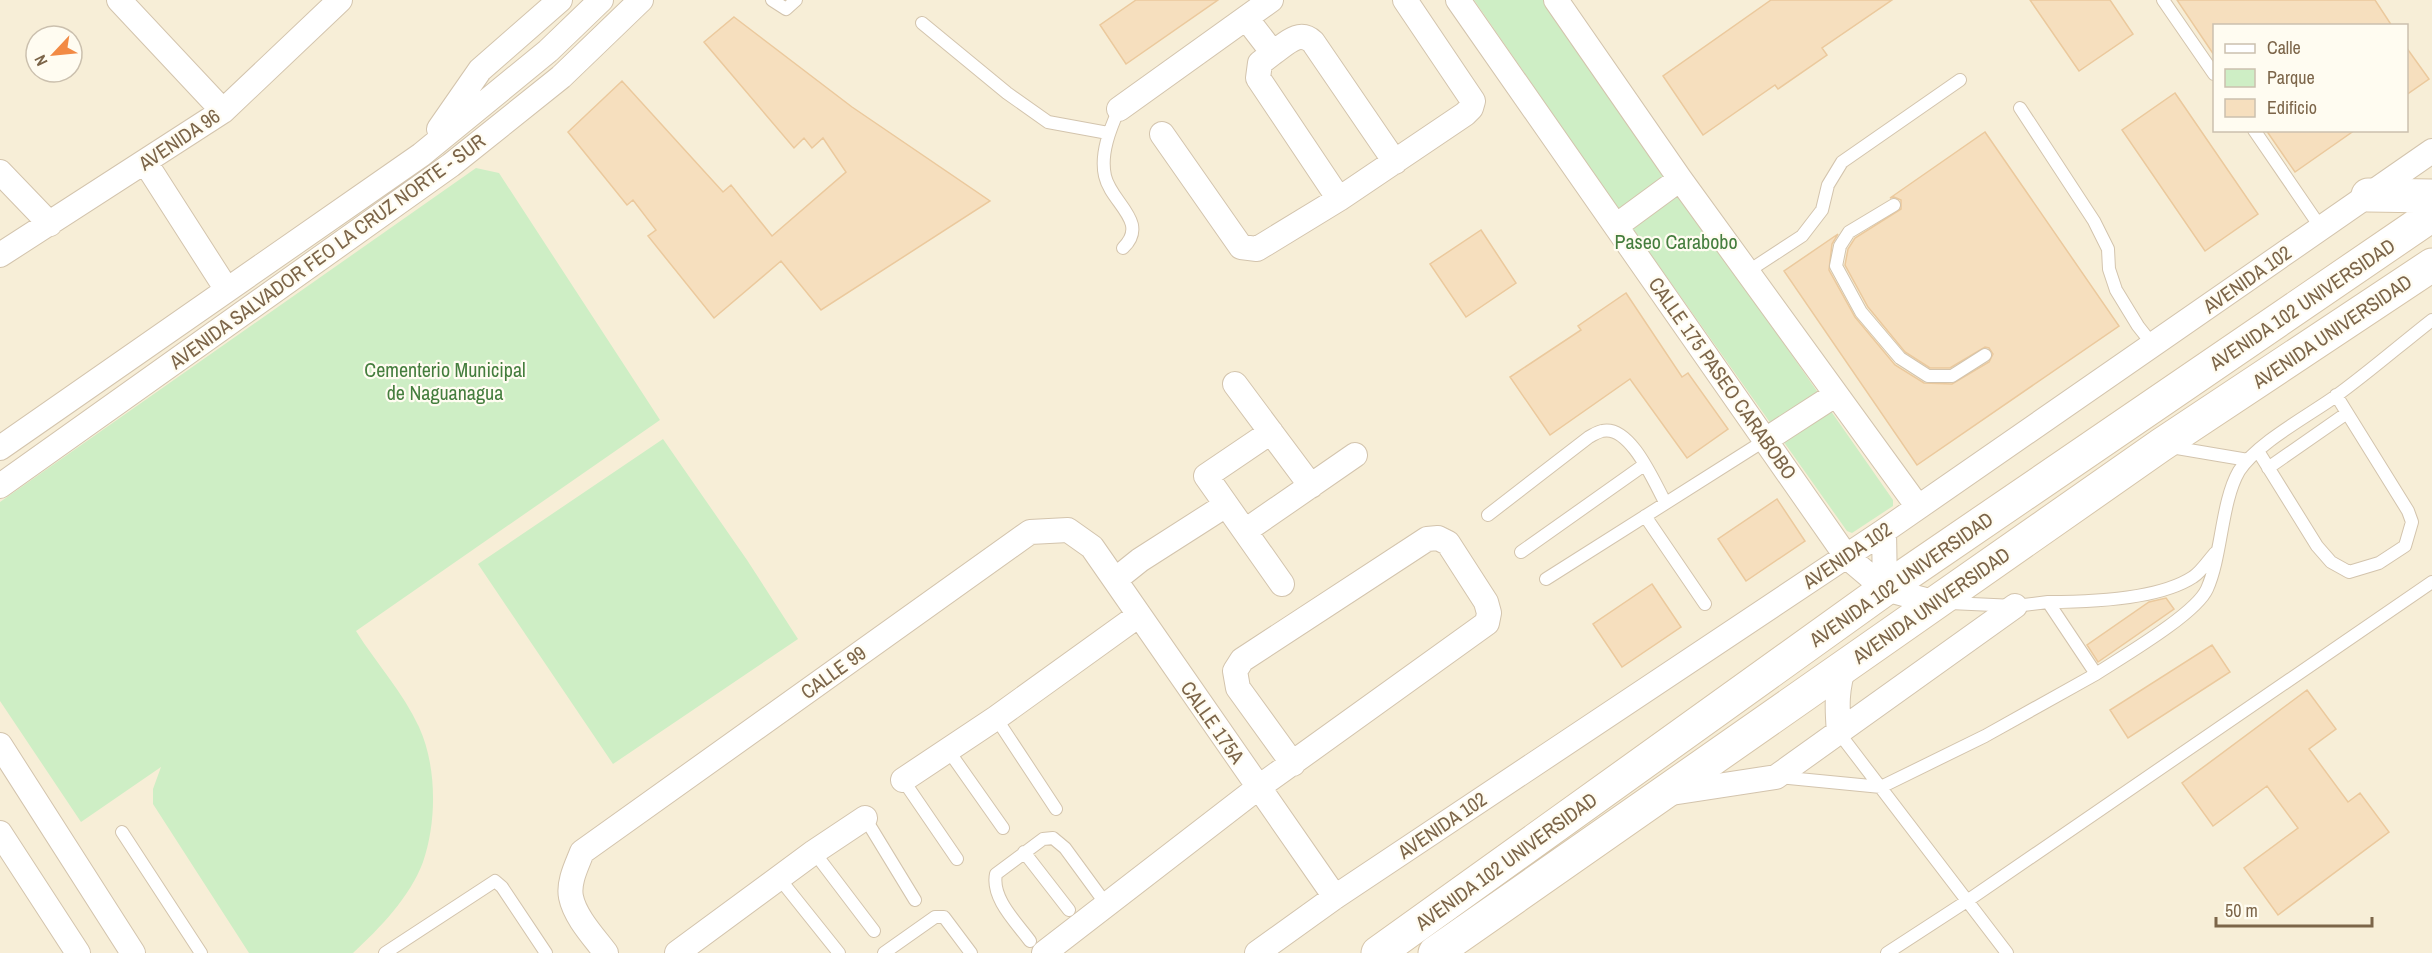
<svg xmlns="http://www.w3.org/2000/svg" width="2432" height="953" viewBox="0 0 2432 953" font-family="'Archivo Narrow',sans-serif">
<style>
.residential{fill:#f7eed7;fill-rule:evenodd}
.green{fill:#ceeec5}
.building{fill:#f6dfbe;stroke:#ebc99d;stroke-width:1.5}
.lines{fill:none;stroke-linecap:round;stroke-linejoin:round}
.lane-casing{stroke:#d3c4ad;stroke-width:14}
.street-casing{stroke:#d3c4ad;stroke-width:26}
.secondary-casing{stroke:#d6c5aa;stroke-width:35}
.lane{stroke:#fff;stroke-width:12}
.street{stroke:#fff;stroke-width:24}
.secondary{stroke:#fff;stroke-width:33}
.labels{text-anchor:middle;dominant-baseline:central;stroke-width:4.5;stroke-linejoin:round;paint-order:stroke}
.street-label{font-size:20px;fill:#7c6549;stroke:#fffcf1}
.park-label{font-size:20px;fill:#447d3d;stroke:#fffcf1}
</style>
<rect width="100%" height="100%" fill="#fefae9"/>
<path class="residential" d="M0,0H2432V953H0ZM2214,26H2406V130H2214ZM36,36H72V72H36Z"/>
<path class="green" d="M1474,0H1544L1893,500V506L1852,533L1847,531L1608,194Z
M476,168L499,173L660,420L356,631C376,663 403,692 419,727C437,766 437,822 423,862C410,897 380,928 353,953H249L153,804V789L161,767L81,822L0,701V502Z
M663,439L747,560L798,639L613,764L478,564Z"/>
<path class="building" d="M1136,0H1218L1126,64L1100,25Z
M1771,0H1892L1822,48L1827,55L1778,89L1775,85L1703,135L1663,76Z
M2030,0H2110L2133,34L2079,71Z
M2177,0H2375L2392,26H2214V55Z
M734,17L852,107L990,201L821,310L781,261L714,318L648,236L656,230L633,200L627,205L568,132L622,81L723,192L731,185L772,236L846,172L823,138L812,148L804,138L794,148L704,42Z
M2406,47L2429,79L2406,95Z
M2175,93L2258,214L2205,251L2122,130Z
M2266,130H2355L2295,172Z
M1985,132L2119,326L1917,465L1784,271L1838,234L1832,244L1829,270L1855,317L1895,365L1924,383L1952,384L1989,362L1993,354L1989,348L1985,347L1950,368H1930L1905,352L1868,307L1845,265L1848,249L1855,238L1901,209V200L1894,197L1890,198Z
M1481,230L1516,283L1466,317L1430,264Z
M1626,293L1682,377L1688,373L1728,429L1687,458L1630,379L1550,435L1510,377L1581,330L1578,326Z
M1777,499L1805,541L1746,581L1718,539Z
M1652,584L1681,627L1622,667L1593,624Z
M2166,598L2174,609L2098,662L2087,645L2149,602Z
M2212,645L2230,672L2128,738L2110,710Z
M2307,690L2336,729L2309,749L2348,802L2360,793L2389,832L2278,915L2244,868L2298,828L2267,786L2213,826L2182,783Z"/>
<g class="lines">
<g class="lane-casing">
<path id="lane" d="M772,0L786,9L796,0
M2163,0L2214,74
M922,23L1007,93L1048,122L1108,133
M2020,108L2094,221L2108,249L2109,269L2116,290L2138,326L2153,345
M1119,109C1110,129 1100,154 1105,176C1111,203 1150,222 1123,248
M2254,130L2321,228
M1894,205L1849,232L1840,246L1836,266L1861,312L1900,358L1928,376H1952L1985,355
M1747,272L1802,236L1822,210L1828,185L1842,162L1960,80
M2171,447L2248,460
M2258,451L2317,546L2331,562L2349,572L2379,563L2405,546L2412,522L2408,511L2336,395
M2268,468L2347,413
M1488,515L1589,437C1593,435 1597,432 1602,431C1630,424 1654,482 1665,502
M1645,516L1705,604
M1521,552L1644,465
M1546,579L1767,439
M2048,602C2089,602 2158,600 2193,577C2201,572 2208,561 2215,553
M1950,603L2015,606L2048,602L2096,674C2122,657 2196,614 2207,589C2222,556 2221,502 2239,471C2257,443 2308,416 2336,396C2369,372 2400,345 2432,320
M996,718L1056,809
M1839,733L2007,953
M948,750L1003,828
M1778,777L1881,787L1985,736L2096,674
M903,780L957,859
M865,818L915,900
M122,832L201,953
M814,852L874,931
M1024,852L1069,910
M779,878L839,953
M1030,941C1016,922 991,898 996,874L1043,839L1053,838L1065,848L1106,904
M385,953L495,881L502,887L546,953
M884,953L935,917H944L971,953
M1887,953L1967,901L2432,582"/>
</g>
<g class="street-casing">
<path id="street" d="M119,0L223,111
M1458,0L1846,556L1885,589L1933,602
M1556,0L1680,179L1918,507
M1246,18L1273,53L1260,63L1258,78L1339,199
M1273,53C1286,44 1299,29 1313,42L1395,162
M1119,109L1271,0
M439,129L480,70L560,0
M1162,134L1241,247L1257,249L1339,199L1465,114L1471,108L1473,101L1405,0
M145,162L227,290
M0,172L50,224
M1616,226L1680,179
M0,255L223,111L340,0
M1235,384L1311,486
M1271,432L1206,476L1282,584
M1767,439L1835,395
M0,448L421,155L548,51L601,0
M0,486L451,165L561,77L641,0
M1245,531L1355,455
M1884,531L1885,589
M1115,580L1140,560L1226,505
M1839,733C1837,708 1836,688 1845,664
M0,745L133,953
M903,780L996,718L1139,615
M1665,794L1776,777L2015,606
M0,833L78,953
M606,953C594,937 575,917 571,897C568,882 577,865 582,852L1030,532L1068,530L1092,547L1335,897
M677,953L814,852L865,818
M1044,953L1259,787L1487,623L1489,613L1486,602L1448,543L1438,538L1427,539L1242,660L1235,671L1238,688L1293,764
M1257,953L1335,897L1884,531L2432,151"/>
</g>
<g class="secondary-casing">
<path id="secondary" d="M2368,195L2432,196
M1378,953L1885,589L2432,215
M1435,953L2161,445L2432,265"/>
</g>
<use href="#lane" class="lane"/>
<use href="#street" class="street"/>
<use href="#secondary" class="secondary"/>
</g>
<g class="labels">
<g class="street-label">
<text transform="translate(179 139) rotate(-34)">AVENIDA 96</text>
<text transform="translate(327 251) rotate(-36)">AVENIDA SALVADOR FEO LA CRUZ NORTE - SUR</text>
<text transform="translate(2247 279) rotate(-35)">AVENIDA 102</text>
<text transform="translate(2302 304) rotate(-34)">AVENIDA 102 UNIVERSIDAD</text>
<text transform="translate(2332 331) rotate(-34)">AVENIDA UNIVERSIDAD</text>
<text transform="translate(1723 378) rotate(55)">CALLE 175 PASEO CARABOBO</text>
<text transform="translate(1847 555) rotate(-34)">AVENIDA 102</text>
<text transform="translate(1901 579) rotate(-35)">AVENIDA 102 UNIVERSIDAD</text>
<text transform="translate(1931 605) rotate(-35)">AVENIDA UNIVERSIDAD</text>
<text transform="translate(833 672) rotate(-36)">CALLE 99</text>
<text transform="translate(1213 722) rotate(55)">CALLE 175A</text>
<text transform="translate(1442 825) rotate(-34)">AVENIDA 102</text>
<text transform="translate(1506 861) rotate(-36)">AVENIDA 102 UNIVERSIDAD</text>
</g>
<g class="park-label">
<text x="1676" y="241">Paseo Carabobo</text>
<text x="445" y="369">Cementerio Municipal<tspan x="445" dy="23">de Naguanagua</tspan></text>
</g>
</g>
<rect x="2213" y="24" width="195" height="108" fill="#fffcf1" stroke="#cbc0ae" stroke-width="1.5"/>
<rect x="2225" y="44" width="30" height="9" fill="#ffffff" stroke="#cbc0ae" stroke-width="1.5"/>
<text x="2267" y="54" font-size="18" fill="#7c6549">Calle</text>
<rect x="2225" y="69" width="30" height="18" fill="#ceeec5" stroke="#cbc0ae" stroke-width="1.5"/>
<text x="2267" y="84" font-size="18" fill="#7c6549">Parque</text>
<rect x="2225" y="99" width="30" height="18" fill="#f6dfbe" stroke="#cbc0ae" stroke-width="1.5"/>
<text x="2267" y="114" font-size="18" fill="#7c6549">Edificio</text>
<g transform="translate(54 54) rotate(244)"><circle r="28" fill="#fffcf1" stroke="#cbc0ae" stroke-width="1.5"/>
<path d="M0-4.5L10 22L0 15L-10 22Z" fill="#f28a44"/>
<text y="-9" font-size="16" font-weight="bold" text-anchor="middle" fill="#7c6549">N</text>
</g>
<path d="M2216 917v9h156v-9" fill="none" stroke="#7c6549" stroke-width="3"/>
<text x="2225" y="917" font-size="18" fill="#7c6549" stroke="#fffcf1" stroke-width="4.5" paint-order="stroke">50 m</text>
</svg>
